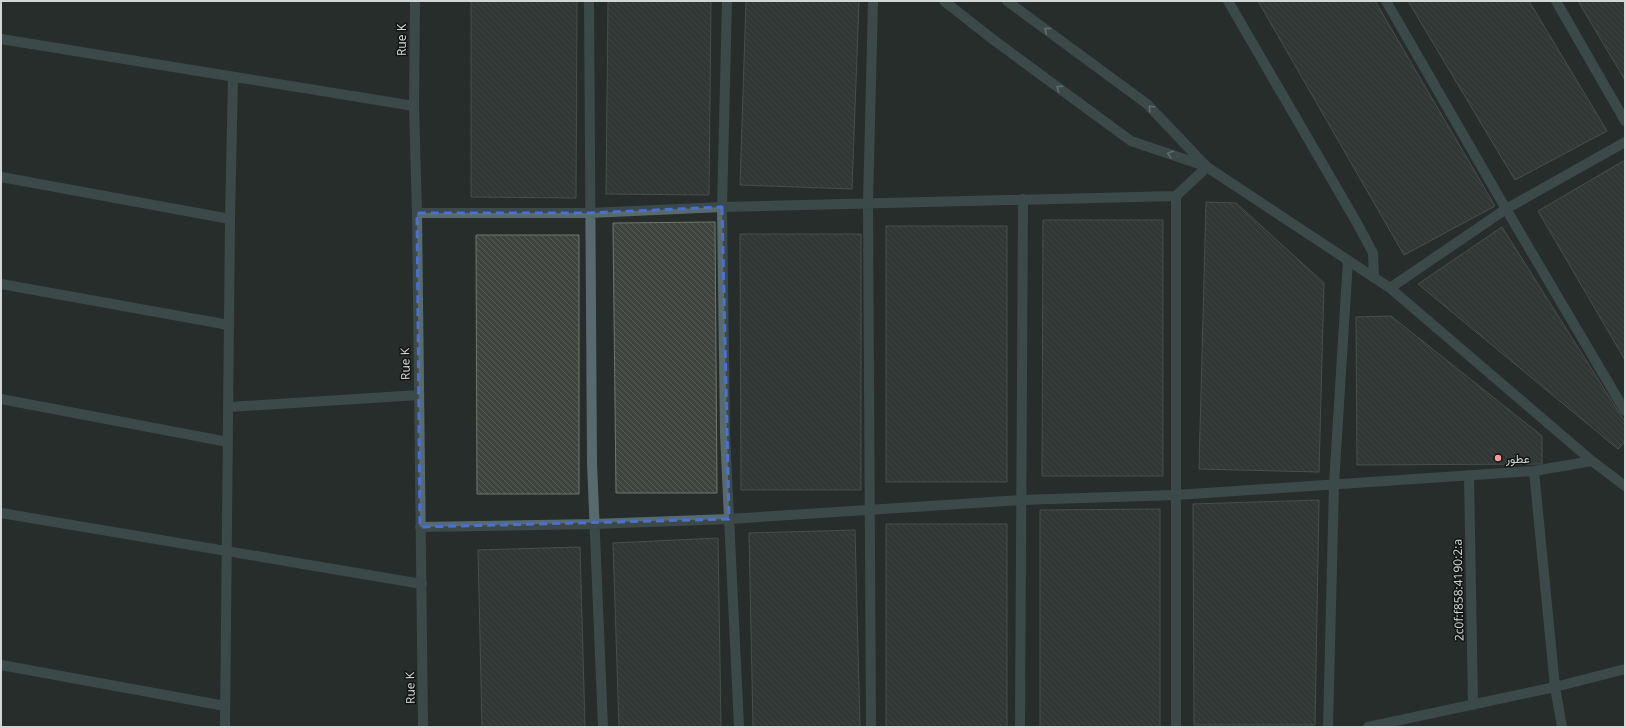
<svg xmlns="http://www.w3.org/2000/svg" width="1626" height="728" viewBox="0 0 1626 728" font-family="'Noto Sans',Vazirmatn,sans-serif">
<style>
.building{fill:url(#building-back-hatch);stroke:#717670}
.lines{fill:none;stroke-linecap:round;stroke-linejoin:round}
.minor{stroke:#576b6e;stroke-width:10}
.oneway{stroke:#adb7b6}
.marked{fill:none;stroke:#4a70d7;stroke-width:3;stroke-dasharray:8 5;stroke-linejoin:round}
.poi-dot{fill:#f59b9a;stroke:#111413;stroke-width:1.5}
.labels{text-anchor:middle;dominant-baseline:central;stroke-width:3;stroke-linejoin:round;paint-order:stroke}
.street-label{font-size:12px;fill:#d2d7d5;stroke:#111413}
.poi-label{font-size:12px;fill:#d2d7d5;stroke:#111413;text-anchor:start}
</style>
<defs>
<pattern id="building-back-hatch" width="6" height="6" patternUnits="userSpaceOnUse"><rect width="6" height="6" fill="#3e433e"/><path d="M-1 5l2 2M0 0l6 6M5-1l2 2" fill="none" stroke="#595d59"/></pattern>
</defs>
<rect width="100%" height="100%" fill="#262d2b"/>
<path class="building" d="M471,1H577L576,198L471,197Z
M608,1H711L709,195L606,194Z
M746,1H859L852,189L740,185Z
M1258,1H1375L1495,206L1404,255Z
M1408,1H1529L1607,131L1515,180Z
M1578,1H1625V80Z
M1625,160V360L1538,211Z
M1206,202L1236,203L1324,283L1319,472L1199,469Z
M1043,220H1163V476H1042Z
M715,222L717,493H616L613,223Z
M886,226H1007V482H886Z
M1502,227L1625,422V442L1618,449L1418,284Z
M740,234H861V490H741Z
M476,235H579V494H477Z
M1391,316L1542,436V464L1357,465L1356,317Z
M1319,500L1315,725H1194L1193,504Z
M1160,509V727H1040V510Z
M886,524H1007V727H886Z
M855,530L860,727H753L749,533Z
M718,538L721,727H619L613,543Z
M580,547L585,727H482L478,550Z"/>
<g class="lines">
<path class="minor" d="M415,1L414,106L417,213L423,727
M589,1L592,463L603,727
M727,1L722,207L725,434L739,727
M944,1L995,41L1131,141L1205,166
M1007,1L1147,104L1207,167L1390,288L1592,461L1625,486
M1228,1L1357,223L1373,253L1374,278
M1386,1L1506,209L1625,411
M1556,1L1625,121
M1,39L414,106
M1,177L230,219
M417,213H590L722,207L1176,196L1207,167
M1,284L229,325
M1390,288L1506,209L1625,142
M1,399L228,442
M229,407L419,395
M1534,471L1555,687L1562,727
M1469,475L1473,705
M1,513L422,584
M420,527L594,524L729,519L1021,500L1176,495L1534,471L1592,461
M1,665L225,706
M225,727L230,219L233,77
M871,727L868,203L873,1
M1020,727L1023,199
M1176,727V196
M1328,727L1334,484L1348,260
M1368,727L1555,687L1625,669"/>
</g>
<defs><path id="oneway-chevron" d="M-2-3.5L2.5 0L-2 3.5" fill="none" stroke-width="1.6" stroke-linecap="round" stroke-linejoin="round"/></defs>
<g class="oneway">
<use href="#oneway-chevron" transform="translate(1047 30) rotate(-143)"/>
<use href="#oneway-chevron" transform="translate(1059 88) rotate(-144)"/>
<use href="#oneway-chevron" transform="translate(1151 108) rotate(-135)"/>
<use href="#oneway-chevron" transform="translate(1170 154) rotate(-161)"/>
</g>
<path d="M0 0H1626V728H0ZM722,207L729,519L420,527L417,213H590Z" fill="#262d2b" fill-opacity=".55" fill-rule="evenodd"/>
<path class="marked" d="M722,207L729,519L420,527L417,213H590Z"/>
<circle class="poi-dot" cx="1498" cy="458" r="4"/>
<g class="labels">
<g class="street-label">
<text transform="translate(401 40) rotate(-90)">Rue K</text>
<text transform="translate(405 364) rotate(-91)">Rue K</text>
<text transform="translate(1458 590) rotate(-91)">2c0f:f858:4190:2:a</text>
<text transform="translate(410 688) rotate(-91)">Rue K</text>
</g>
<g class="poi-label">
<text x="1506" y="458">عطور</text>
</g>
</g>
<rect width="1626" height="728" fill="none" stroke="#d2d7d5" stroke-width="4"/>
</svg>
